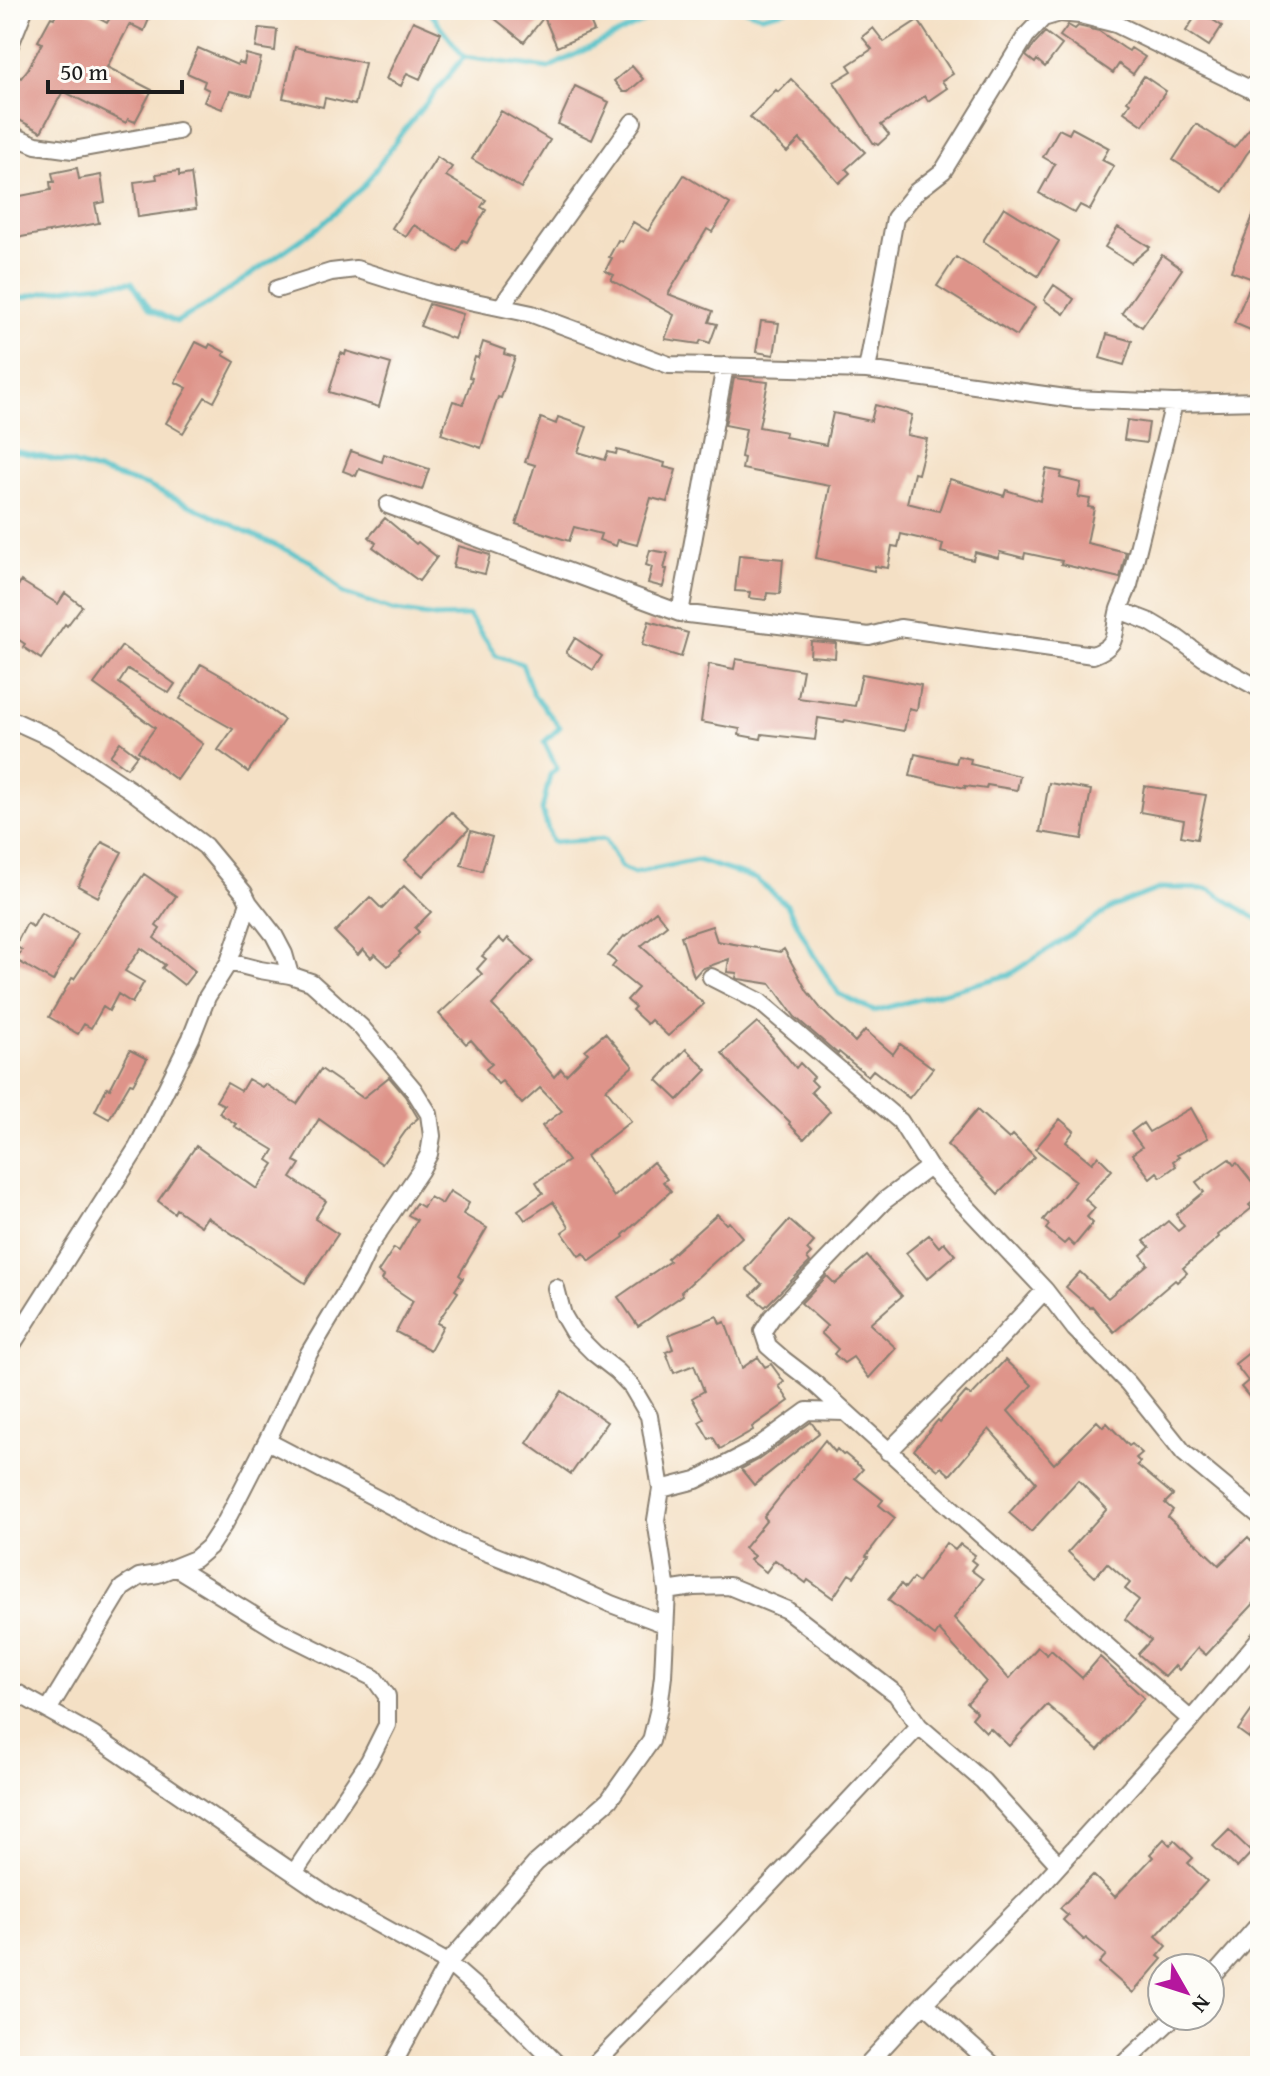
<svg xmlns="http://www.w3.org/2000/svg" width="1270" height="2076" viewBox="0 0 1270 2076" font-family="'Gentium Book Plus',serif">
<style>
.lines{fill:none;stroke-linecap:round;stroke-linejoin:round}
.stream{stroke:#52c0c6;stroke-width:5}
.building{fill:#de948a}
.minor-casing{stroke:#887e70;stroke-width:20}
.minor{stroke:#fff;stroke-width:16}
</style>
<rect width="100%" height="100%" fill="#fdfcf7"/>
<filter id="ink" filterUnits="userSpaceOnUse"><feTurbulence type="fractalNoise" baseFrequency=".0125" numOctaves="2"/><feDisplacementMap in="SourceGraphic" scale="16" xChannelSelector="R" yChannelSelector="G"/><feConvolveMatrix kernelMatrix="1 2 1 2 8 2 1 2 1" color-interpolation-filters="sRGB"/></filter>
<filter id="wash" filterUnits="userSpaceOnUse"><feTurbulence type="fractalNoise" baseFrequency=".006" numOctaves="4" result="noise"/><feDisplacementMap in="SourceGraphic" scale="32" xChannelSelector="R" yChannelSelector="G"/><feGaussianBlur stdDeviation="1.8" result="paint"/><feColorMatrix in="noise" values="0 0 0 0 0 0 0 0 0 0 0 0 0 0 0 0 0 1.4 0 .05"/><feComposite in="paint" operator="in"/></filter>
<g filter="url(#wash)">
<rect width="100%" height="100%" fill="#f4e0c5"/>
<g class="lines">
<path class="stream" d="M428,10L464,57L548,68L667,10
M745,10L762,16L787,10
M10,301C53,289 88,284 132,282L150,309L176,322L205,306L320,226L363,187L401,134L464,57
M10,450L71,463L148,486L312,562L343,593L392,610L435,617L469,616L496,655L522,664L533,694L560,727L544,742L557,768L550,775L542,810L552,842L605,839L621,867L634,873L697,860L756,879L787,905L813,954L839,994L874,1011L1009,975L1113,907L1161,888L1209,889L1260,921"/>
</g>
<g id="blocks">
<path class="building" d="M58,10H83L107,23L111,16L98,10H153L144,31L130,24L107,67L152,90L135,122L128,119L126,123L63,91L41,132L10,115V92L18,76L21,78L28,69L42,43L38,41L51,17L54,18Z
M484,10H585L594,31L557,47L544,17L524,42Z
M1199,11L1222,26L1209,46L1186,31Z
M918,20L953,74L942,81L947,88L928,101L925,96L881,125L889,135L878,145L875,143L874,144L834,82L852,71L848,65L872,49L862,37L873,28L884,42Z
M413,21L441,33L420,79L407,73L401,86L386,79Z
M1068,25L1075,29L1078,26L1099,31L1124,48L1129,51L1131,48L1145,57L1133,74L1119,64L1113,73L1060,36Z
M259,28L277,30L275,51L256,48Z
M1045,32L1062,45L1045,67L1037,60L1035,63L1026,56L1035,43Z
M295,47L365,63L355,105L325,98L323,107L283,98Z
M198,48L237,65L238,62L244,64L246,54L261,58L252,96L230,91L222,109L204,102L209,90L203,87L205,81L187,73Z
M632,66L643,79L628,92H623L614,81Z
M1144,76L1166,91L1143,125L1124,112L1130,103L1127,101Z
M791,79L865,152L846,169L850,173L839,183L800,139L787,152L750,117L776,90L778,92Z
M575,86L609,102L592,140L558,124Z
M501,111L550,140L521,188L472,159Z
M1196,124L1234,148L1249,129L1260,137L1246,155L1223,192L1173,160Z
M1072,128L1109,148L1102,160L1114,166L1090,210L1080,205L1075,213L1039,193L1055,164L1043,157L1059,129L1069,134Z
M437,157L452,167L446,176L486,200L481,207L486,210L467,242L463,240L457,251L414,225L406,237L392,228Z
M77,168L79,179L101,175L105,202L95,204L99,223L10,239V198L51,190L50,182H54L52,173Z
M179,171V176L191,174L196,209L138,217L134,182L157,179L156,174Z
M684,175L730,204L712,232L707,229L668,294L713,311L709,322L717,324L710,343L701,340L699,344L665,339L674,315L611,280L614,275L605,271L612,258L609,257L618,240L622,242L633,222L648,231Z
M1259,201H1260V334L1234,323L1253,279L1231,271Z
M1004,207L1059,241L1038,276L983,241Z
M1118,227L1150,247L1131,263L1105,247Z
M1162,255L1182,269L1142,327L1122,313Z
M956,257L1035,307L1017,336L937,286Z
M1054,285L1074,299L1064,314L1044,300Z
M429,304L463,314L454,339L420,326Z
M761,321L779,323L774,355L756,352Z
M1107,334L1132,341L1124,365L1100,358Z
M196,342L208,348L210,344L225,352L223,355L235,362L214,402L205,397L183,433L166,423L187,388L175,382Z
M483,342L505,350L504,354L515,357L501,398L498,397L481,448L441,434L453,401L463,404L472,378L469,377L475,357L478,358Z
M346,351L391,364L379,407L329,392L341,353L345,355Z
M734,378L768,382L759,427L786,432L785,437L826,445L833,413L871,421L875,405L912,415L907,435L927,439L918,474L914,473L907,503L939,511L950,479L1004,496L1006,490L1040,501L1046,469L1062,472L1060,478L1081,483L1078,497L1090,499L1088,507L1094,508L1087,543L1126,552L1120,578L1061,564L1062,561L1025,553L1024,558L1000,552L998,558L975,552L973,560L941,552L943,544L901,534L898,547L892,546L888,568L875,566L874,571L816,558L830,486L742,469L744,458L741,457L746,429L725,425Z
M558,417L587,427L578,452L605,460L608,452L616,454L617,450L665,463L664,467L676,470L667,502L651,498L637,545L618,540L616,546L599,540L601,534L574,527L569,541L516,524L535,465L525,462L541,418L556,424Z
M1127,420L1149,423L1146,443L1124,440Z
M351,451L382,462L384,454L429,469L422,490L359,469L356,476L343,471Z
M385,518L416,544L418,542L437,557L419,581L373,547L376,543L369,537Z
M458,546L490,555L485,574L453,567Z
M650,550L668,553L664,569H667L663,587L648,583L652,567L646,565Z
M739,555L783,559L780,594L767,593L766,600L749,598L750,592L735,591Z
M21,581L58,604L65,593L82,606L67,626L65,624L41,659L23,647L25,644L10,634V599Z
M649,621L688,633L681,657L642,645Z
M575,638L602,656L593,670L566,653Z
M811,641L836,643L835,658L810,656Z
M122,646L175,684L169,693L128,669L119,683L203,744L177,780L138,751L155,728L94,684Z
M736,659L803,670L798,698L855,706L862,674L921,685L917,710L909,708L904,731L845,720L844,722L818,718L815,740L762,734L761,739L739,735L740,729L701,722L709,664L734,669Z
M201,664L231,681L284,720L248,772L218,750L233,729L180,699Z
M120,742L137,755L127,768L110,756Z
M915,754L956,763L958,756L971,759L970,764L1020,776L1017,790L987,785L986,789L965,786V788L910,776Z
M1049,783L1091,790L1082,839L1040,832Z
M1144,786L1206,795L1197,839L1181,836L1184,820L1140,812Z
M451,812L469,829L423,876L405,860Z
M471,831L492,837L482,871L461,865Z
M102,842L122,852L98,897L78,886Z
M144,874L176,896L156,926L160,929L154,938L195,971L184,985L162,968L165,965L141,948L125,971L144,982L132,1003L118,994L109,1011L103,1007L91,1028L84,1024L78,1034L49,1017L72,978L74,979Z
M404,886L431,912L415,928L419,932L399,952L401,954L388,966L375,954L371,958L363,949L358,955L335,932L370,897L382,909Z
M656,911L667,925L641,946L704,1004L668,1036L651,1020L647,1024L632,1010L635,1007L627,1000L638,988L612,967L616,962L608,956L624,936L625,937Z
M41,913L78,934L53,981L16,960L22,950L15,946L27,923L33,927Z
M712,926L717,941L780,952L784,949L807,991L822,1010L855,1042L865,1030L893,1054L900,1044L933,1068L909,1098L873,1070L868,1076L839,1052L838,1054L795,1017L771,984L739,979L736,978L737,973L727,972L729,959L701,969L694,977L681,936Z
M499,938L504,943L508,938L533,961L492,1005L516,1030L554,1077L561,1069L566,1075L588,1053L585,1050L605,1033L633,1066L606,1089L631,1121L586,1156L614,1197L653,1162L667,1179L663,1182L671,1191L623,1235L624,1237L590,1261L584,1253L579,1256L562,1232L569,1227L553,1202L525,1220L518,1210L543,1193L536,1182L568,1161L542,1126L562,1111L540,1088L522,1104L502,1081L498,1084L486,1069L492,1064L471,1040L466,1044L439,1014L482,974L477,969L486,959L482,956Z
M757,1022L773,1038L772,1039L796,1068L800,1063L814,1077L811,1080L817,1086L811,1092L830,1111L804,1139L789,1124L790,1122L739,1073L722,1053Z
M686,1049L707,1070L678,1100L657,1080Z
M130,1050L147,1059L133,1084L130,1083L109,1119L95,1111L107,1087L110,1089Z
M321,1069L363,1098L389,1077L405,1096L418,1118L410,1125L382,1164L319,1119L294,1161L300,1164L291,1178L326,1201L315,1219L338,1234L305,1283L207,1217L201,1226L176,1209L174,1213L158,1201L196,1146L257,1189L274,1164L268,1160L274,1150L234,1126L236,1124L219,1113L224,1105L216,1101L227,1083L241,1091L248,1079L262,1087L265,1084L297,1104Z
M1191,1108L1208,1138L1177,1155L1179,1157L1173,1161L1176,1166L1161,1177L1157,1172L1150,1178L1132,1154L1142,1147L1131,1132L1143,1123L1149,1132Z
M977,1110L1009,1139L1013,1135L1035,1157L998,1194L977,1172L947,1145Z
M1060,1119L1074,1131L1066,1142L1092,1163L1098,1156L1112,1170L1085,1199L1095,1208L1087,1217L1093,1223L1074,1246L1068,1240L1064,1244L1046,1229L1049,1225L1043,1220L1076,1181L1035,1149Z
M1229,1159L1234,1165L1237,1163L1260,1192V1196L1249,1205L1252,1208L1218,1235L1219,1237L1183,1268L1187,1273L1177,1282L1175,1280L1114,1332L1092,1306L1090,1308L1066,1287L1080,1272L1108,1298L1148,1264L1141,1255L1150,1247L1144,1241L1168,1221L1178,1231L1184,1226L1176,1215L1204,1192L1196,1182Z
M450,1191L469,1203L463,1214L487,1228L459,1275L463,1278L455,1290L458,1292L437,1323L443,1326L430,1350L396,1332L413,1301L382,1280L384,1276L378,1272L394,1248L399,1251L417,1220L408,1215L416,1203L423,1207L430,1197L442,1204Z
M717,1214L726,1224L729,1222L742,1237L681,1292L683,1295L638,1326L618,1297L670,1261L667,1259Z
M789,1220L814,1242L807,1250L811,1254L807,1258L810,1262L765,1307L751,1295L762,1284L745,1269Z
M929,1235L939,1247L944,1242L955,1255L927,1279L906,1253Z
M867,1256L902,1296L870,1324L896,1348L869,1378L853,1357L844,1363L834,1354L838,1349L821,1333L827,1326L801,1303L827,1276L835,1284Z
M717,1316L720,1324L725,1322L742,1368L758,1357L765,1367L771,1364L784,1382L779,1386L789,1401L752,1427L753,1430L720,1449L713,1437L709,1439L699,1422L704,1419L692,1398L704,1391L694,1365L674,1373L666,1352L673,1349L668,1335Z
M1260,1344V1410L1241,1387L1248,1381L1235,1364Z
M1005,1360L1032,1385L1008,1411L1054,1464L1097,1421L1103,1427L1107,1423L1129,1446L1132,1444L1142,1453L1136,1458L1140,1462L1137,1465L1173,1495L1165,1503L1173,1510L1168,1517L1219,1565L1248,1537L1260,1550V1597L1206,1655L1198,1648L1179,1670L1175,1666L1165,1677L1138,1654L1151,1640L1125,1619L1139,1600L1125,1589L1130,1583L1107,1563L1095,1577L1068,1552L1107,1509L1078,1480L1031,1532L1009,1513L1036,1482L989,1429L950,1475L941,1467L938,1470L914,1450L938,1420L940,1422L966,1392L971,1396Z
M562,1391L607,1422L571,1474L527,1443Z
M811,1422L819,1433L754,1485L741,1469L758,1460Z
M825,1440L835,1452L837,1449L843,1455L845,1454L863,1469L855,1478L883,1500L879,1505L895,1518L866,1556L868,1557L854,1577L849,1574L833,1598L808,1580L806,1583L775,1560L766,1572L750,1560L754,1556L744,1548L767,1520L764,1517Z
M946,1543L955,1550L960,1544L975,1555L971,1560L976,1564L971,1570L983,1579L954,1618L1009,1679L1038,1647L1047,1655L1051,1650L1082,1678L1100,1657L1144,1698L1098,1750L1047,1705L1009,1746L990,1728L986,1732L972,1718L977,1712L967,1703L986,1682L939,1630L935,1636L888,1600L901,1584L905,1588L913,1578L918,1582Z
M1260,1699V1746L1238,1730Z
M1229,1830L1252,1852L1237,1868L1213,1846Z
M1164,1839L1170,1845L1174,1840L1193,1858L1188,1863L1207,1881L1156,1936L1167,1946L1158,1956L1162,1959L1133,1993L1099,1963L1106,1955L1086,1938L1084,1940L1063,1920L1068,1915L1060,1908L1093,1875L1115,1897L1153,1857L1150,1854Z"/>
</g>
</g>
<g filter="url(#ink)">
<use href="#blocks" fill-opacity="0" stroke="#887e70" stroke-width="2"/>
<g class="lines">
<g class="minor-casing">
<path id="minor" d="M10,45L24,10
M10,128L16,137L36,145L73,150L178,131
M277,289L331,272L356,269L432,293L532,314L669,365L867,370L1073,399L1174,403L1260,401
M501,307L633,122
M867,370L895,218L916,192L943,171L1026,36L1043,18L1060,13L1080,15L1116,24L1260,94
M388,505L680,613L869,636L900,628L1093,655C1121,644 1112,634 1119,609C1122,601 1126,593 1129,585L1174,403
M1119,610L1150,622L1177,638L1204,658L1260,689
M680,613L725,366
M10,719L54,739L132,791L205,846L244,893L249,903L274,935L284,954L290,975
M711,977L760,1002L900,1121L929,1167L1045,1290L1075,1329L1128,1383L1184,1453L1260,1516
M929,1167L884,1201L772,1317L763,1331L768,1346L784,1360L814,1383L980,1534L1191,1720
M10,1348L137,1148L191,1038L207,997L229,962L249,903
M267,1441L458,1541L569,1585L611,1604L664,1624
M888,1452L992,1347L1045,1290
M661,1489L696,1480L752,1451L807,1411L844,1412
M175,1567L279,1631L374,1678L387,1696V1725L369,1761L294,1873
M667,1591L693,1587L729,1586L787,1610L896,1694L919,1726L983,1781L1059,1865
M10,1689L94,1736L329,1897L448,1963L512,2019L559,2066
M48,1710L122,1588L139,1577L158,1574L195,1559L209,1547L226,1521L267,1441L309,1353L357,1273L370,1245L420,1171L429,1154L432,1136L429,1114L414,1090L361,1027L311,982L290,975L260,970L229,962
M1210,1980L1260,1923
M924,2003L994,2066
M10,2065L12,2066
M392,2066L448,1963L536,1863L609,1800L651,1741L659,1708L663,1676L667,1591L656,1520L661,1489L649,1416L632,1387L617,1371L594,1353L573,1332L563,1315L556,1288
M593,2066L727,1930L919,1726
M866,2066L924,2003L1031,1896L1191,1720L1260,1638
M1121,2066L1175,2016"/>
</g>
<use href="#minor" class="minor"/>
</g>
</g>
<rect width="1270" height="2076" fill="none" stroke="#fdfcf7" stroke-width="40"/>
<g transform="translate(1186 1992) rotate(129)"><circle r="38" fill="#fdfcf7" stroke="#a3a29f" stroke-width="2"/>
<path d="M0-6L14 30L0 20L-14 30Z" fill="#b5179e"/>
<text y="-12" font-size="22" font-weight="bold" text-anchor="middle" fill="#1c1c1c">N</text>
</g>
<path d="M48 80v12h134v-12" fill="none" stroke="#1c1c1c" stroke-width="4"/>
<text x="60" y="80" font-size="24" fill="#1c1c1c" stroke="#fdfcf7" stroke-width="6" paint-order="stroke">50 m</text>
</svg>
